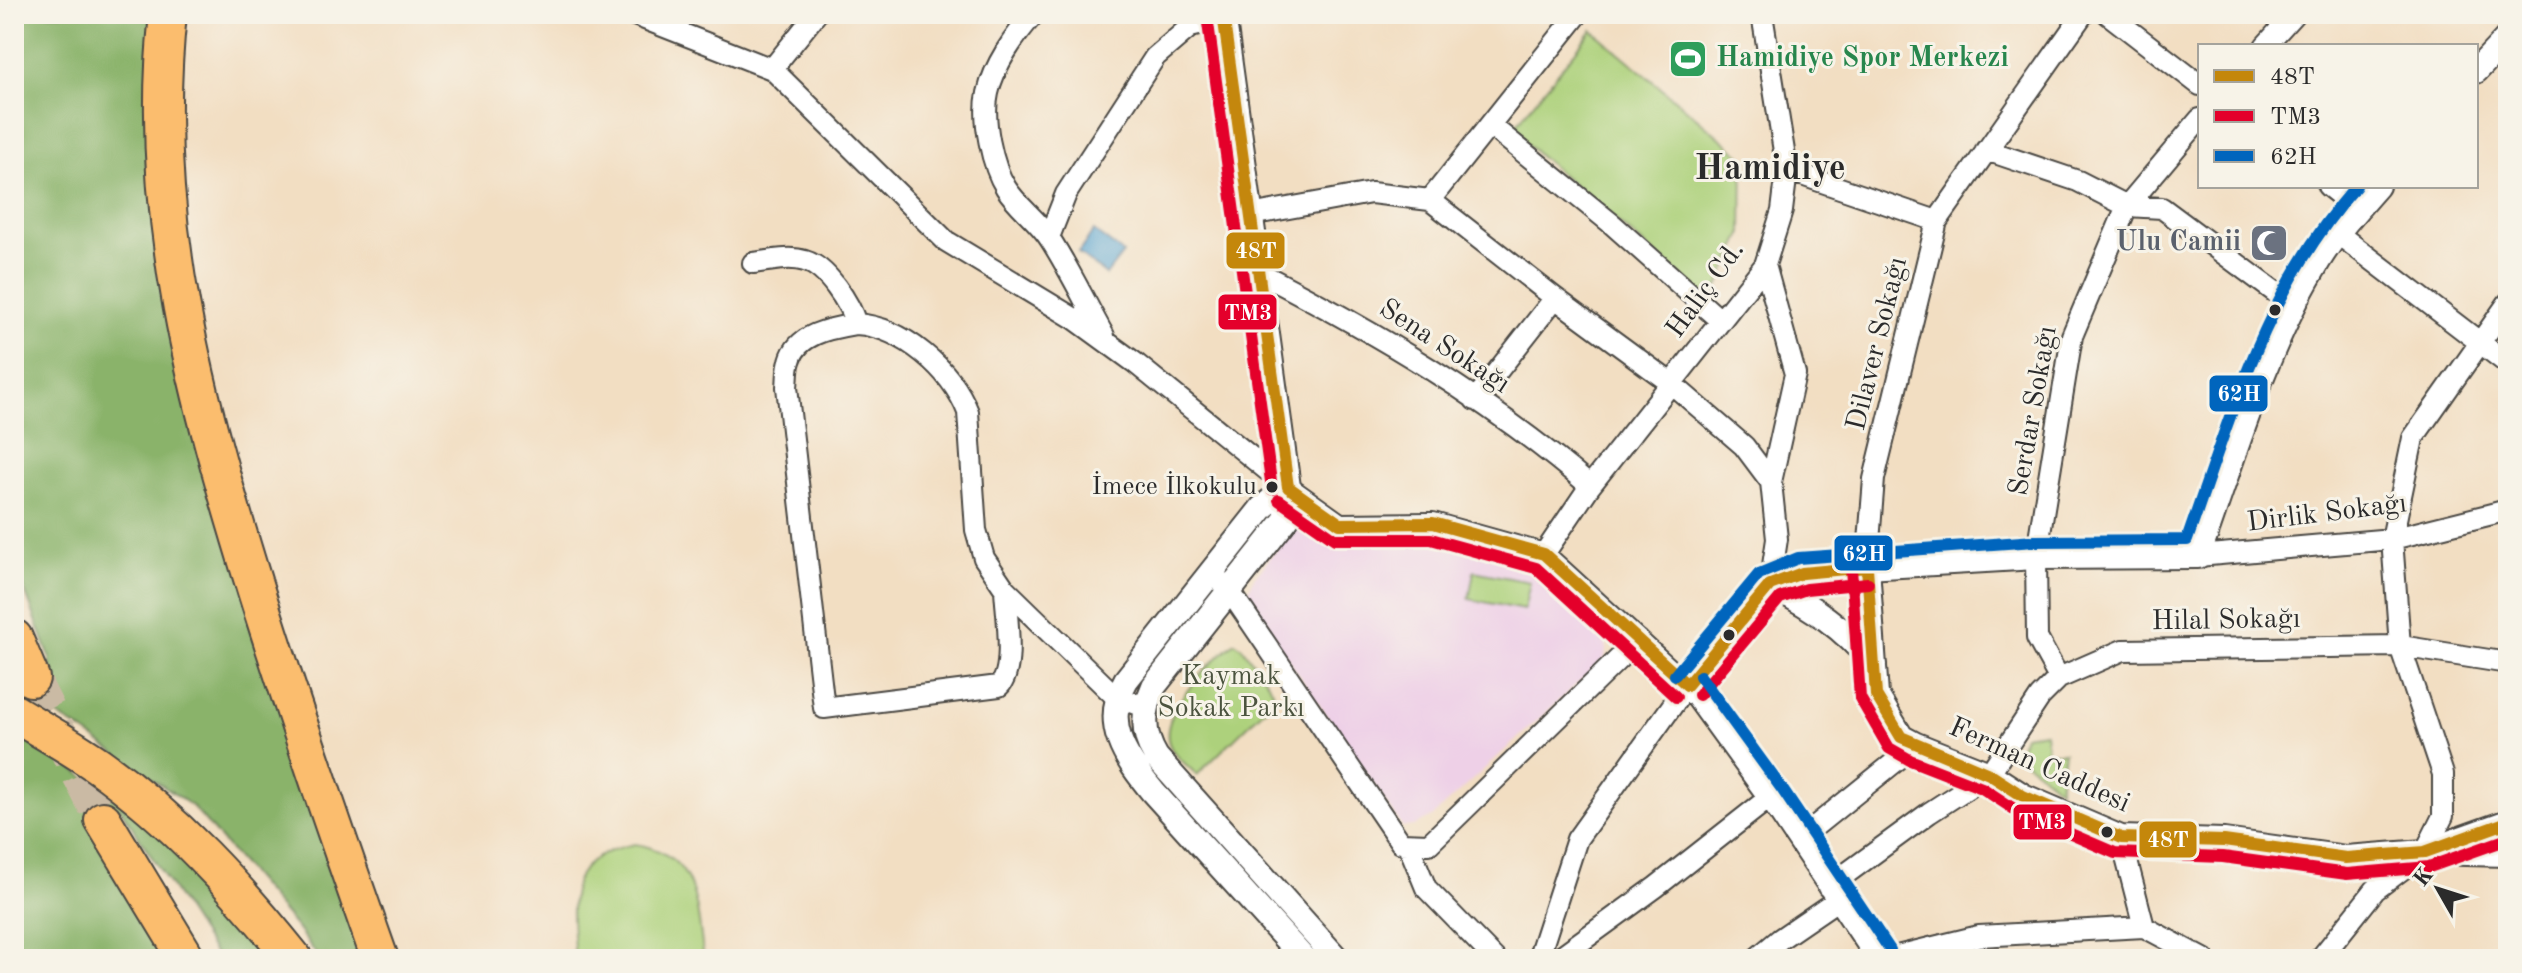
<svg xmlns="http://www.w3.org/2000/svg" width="2522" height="973" viewBox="0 0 2522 973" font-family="'Old Standard TT',serif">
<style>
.built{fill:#eed0e7}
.green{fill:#add17b;stroke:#6c7e53;stroke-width:2}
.forest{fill:#8ab36b;stroke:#5a6f4b;stroke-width:2}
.water{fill:#57a2cf;stroke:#41667d;stroke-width:2}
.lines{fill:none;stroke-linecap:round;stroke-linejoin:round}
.motorway-tunnel{stroke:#cabaa4;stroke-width:36;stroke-dasharray:36 18;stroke-linecap:butt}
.minor-casing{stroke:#494642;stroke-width:24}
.tertiary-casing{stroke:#494642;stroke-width:28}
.motorway-casing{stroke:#494642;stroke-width:40}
.minor{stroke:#fff;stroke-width:20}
.tertiary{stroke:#fff;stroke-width:24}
.motorway{stroke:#fbbd6e;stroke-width:36}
.bus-1-casing{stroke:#f7f3e8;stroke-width:18}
.bus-2-casing{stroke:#f7f3e8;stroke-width:18}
.bus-3-casing{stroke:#f7f3e8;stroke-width:18}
.bus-1{stroke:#c4870b;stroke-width:12}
.bus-2{stroke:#e4002b;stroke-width:12}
.bus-3{stroke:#0065bd;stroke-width:12}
.bus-dot{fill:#2b2b2b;stroke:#f7f3e8;stroke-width:3}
.labels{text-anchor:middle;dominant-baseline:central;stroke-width:6;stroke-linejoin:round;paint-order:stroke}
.bus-label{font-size:26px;fill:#2b2b2b;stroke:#f7f3e8;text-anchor:end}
.leisure-label{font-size:28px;font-weight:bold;fill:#27864d;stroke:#f7f3e8;text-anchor:start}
.worship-label{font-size:28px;font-weight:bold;fill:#5b616d;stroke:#f7f3e8;text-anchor:end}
.street-label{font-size:28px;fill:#2b2b2b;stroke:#f7f3e8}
.park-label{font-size:28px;fill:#4c543f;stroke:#f7f3e8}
.district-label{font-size:36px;font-weight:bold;fill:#2b2b2b;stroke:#f7f3e8}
.line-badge{stroke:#f7f3e8;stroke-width:3}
.badge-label{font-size:22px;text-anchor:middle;font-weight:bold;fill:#fff}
</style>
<rect width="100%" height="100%" fill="#f7f3e8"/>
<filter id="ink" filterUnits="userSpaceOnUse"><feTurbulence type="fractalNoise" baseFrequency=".0125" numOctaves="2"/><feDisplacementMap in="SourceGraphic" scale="16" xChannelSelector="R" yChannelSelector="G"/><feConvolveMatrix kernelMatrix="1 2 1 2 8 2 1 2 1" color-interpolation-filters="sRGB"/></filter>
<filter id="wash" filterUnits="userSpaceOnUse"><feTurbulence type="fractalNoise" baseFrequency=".006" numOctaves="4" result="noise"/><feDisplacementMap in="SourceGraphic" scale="32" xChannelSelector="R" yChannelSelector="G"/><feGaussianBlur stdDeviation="1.8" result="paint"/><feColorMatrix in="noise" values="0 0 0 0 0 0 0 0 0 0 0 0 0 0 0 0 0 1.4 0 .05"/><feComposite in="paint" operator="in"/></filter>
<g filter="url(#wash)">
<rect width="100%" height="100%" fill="#f2dec2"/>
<path class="built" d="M1306,522L1358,540L1379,533L1401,530L1517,555L1558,579L1608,627L1605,658L1432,817L1414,826L1403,827L1251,605L1248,591L1253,579L1294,528Z"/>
<path class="green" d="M1592,30L1743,157L1742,234L1711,302L1511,131Z
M1474,571L1530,582L1524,610L1469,599Z
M1235,642L1242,647L1272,689L1275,699L1197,775C1189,767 1177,758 1171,748C1153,716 1213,660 1235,642Z
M2045,732L2047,752H2064L2059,788L2017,755L2024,735Z
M635,844C699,854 696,906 704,959H575C570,899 562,858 635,844Z"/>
<path class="forest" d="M14,14H153L148,158L370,959H320L296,927L192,806L78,728L14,690V677L27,690L51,679L50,658L14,561Z
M14,735L58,758L161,832L280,959H218L120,808L91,822L171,959H14Z"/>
<path class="water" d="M1094,231L1123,253L1106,275L1078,253Z"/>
</g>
<g filter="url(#ink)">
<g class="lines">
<path class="motorway-tunnel" d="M31,678L103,820"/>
<g class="minor-casing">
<path id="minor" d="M632,14L772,69L946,241L1075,319L1134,362L1288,487L1340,524L1433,523L1544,554L1687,685L1769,798L1877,959
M1034,14C1015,35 994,65 988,93C982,119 992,166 1006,188C1018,207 1038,220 1050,239C1070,270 1086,304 1104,336
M2108,14L2200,85
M2265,46L2294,14
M772,69L816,14
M1490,125L1612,224L1721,321
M1986,150L2078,181L2127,206L2162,208L2294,306
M1787,170L1937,221
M2328,186L2357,209
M1430,200L1578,14
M1250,215L1371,193L1430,200L1555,298L1672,384L1744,446L1771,482L1777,539L1770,585
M2337,233L2508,364
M1049,237L1066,194L1155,57L1190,27L1224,19
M753,263C770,261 789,256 805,261C827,267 850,304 856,324C903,327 951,369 968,412L976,530L984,558L1005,589L1116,697L1146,707
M1765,265L1795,374L1771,482
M1256,271C1375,332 1489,399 1590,486
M856,324C833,328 797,333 790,361C787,369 788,379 787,387L824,708L999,686C1016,670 1006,613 1005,589
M1475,400L1555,298
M1544,554L1590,486L1765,265L1782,211L1787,170L1762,14
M2198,556L2392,539L2508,510
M1867,567L1874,479L1937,221L2083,14
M1219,580L1229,590L1401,843L1429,844L1638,640
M2059,678L2123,650L2400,646L2508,663
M2121,838L2144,927L2204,959
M1798,840L1916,745
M1408,844L1426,888L1495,959
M1828,887L1929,813L1989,774L2040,697L2059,678L2037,638L2036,557L2072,336L2127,206L2200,119
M1538,959L1577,839L1687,685
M1557,959L1656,887L1769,798
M1756,959L1780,939L1837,900
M1885,959L1979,936L2144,927
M2320,959L2375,890L2425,852L2443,816V774L2400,646L2392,539L2413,438L2508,303"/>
</g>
<g class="tertiary-casing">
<path id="tertiary" d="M1223,14L1288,487L1287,518L1154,686C1143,711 1141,732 1156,757L1337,959
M2476,71L2508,37
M1288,487L1263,507L1126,680C1101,724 1125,758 1153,792L1304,959
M1867,567L1876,695L1901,737L1916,745L1989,774L2023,796L2121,838L2224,841L2346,858L2425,852L2508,854
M1770,585C1813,607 1843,627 1874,664
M1687,685L1770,585L1802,573L1867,567L2036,557L2198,556C2232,462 2263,353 2314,268C2331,238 2354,212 2377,186
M2438,847L2508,822"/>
</g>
<g class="motorway-casing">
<path id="motorway" d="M168,14C146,216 197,400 256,591C295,715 337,837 380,959
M14,638L31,678
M14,713C42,730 71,746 98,765C173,818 237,888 294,959
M103,820L187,959"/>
</g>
<use href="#minor" class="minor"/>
<use href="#tertiary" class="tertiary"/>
<use href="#motorway" class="motorway"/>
<g class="bus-1-casing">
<path id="bus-1" d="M1223,14L1288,487
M1288,487L1340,524L1433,523L1544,554L1687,685
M1867,567L1876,695L1901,737L1989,774L2023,796L2121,838L2224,841L2346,858L2425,852L2508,822
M1687,685L1770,585L1802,573L1867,567"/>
</g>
<g class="bus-2-casing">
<path id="bus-2" d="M1207,16L1272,489
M1279,500L1335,539H1431L1536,568L1676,697
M1851,568L1860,698L1889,748L1910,760L1982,788L2017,811L2115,853L2223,857L2347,874L2429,867L2508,839
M1699,695L1780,598L1806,589L1868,583"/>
</g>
<g class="bus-3-casing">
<path id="bus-3" d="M1675,675L1759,574L1798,558L2035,541L2187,540C2231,415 2267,287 2356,186
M1700,676L1782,789L1890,950"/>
</g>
<use href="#bus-1" class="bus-1"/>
<use href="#bus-2" class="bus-2"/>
<use href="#bus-3" class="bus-3"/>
</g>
</g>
<defs>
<g id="stadium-square" transform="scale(2)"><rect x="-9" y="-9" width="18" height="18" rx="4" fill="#2e9e5b" stroke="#f7f3e8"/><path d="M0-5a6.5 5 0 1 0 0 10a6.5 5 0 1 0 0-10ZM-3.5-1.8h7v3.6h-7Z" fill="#fff"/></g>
<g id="mosque-square" transform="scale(2)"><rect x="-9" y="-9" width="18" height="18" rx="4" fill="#6b7280" stroke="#f7f3e8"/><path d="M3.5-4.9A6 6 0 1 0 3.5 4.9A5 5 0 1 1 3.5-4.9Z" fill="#fff"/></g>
</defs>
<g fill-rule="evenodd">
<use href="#stadium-square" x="1688" y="59"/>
<use href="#mosque-square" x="2269" y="243"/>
</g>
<g class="bus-dot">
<circle cx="2275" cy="310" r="7"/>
<circle cx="1272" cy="487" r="7"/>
<circle cx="1729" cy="635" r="7"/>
<circle cx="2107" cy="832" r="7"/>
</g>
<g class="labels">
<g class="bus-label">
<text x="1257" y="487">İmece İlkokulu</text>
</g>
<g class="leisure-label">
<text x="1716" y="59">Hamidiye Spor Merkezi</text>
</g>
<g class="worship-label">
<text x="2241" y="243">Ulu Camii</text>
</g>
<g class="street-label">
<text transform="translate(1706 290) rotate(-54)">Haliç Cd.</text>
<text transform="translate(1878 344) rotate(-76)">Dilaver Sokağı</text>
<text transform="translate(1444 347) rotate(33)">Sena Sokağı</text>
<text transform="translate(2034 411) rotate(-80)">Serdar Sokağı</text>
<text transform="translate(2327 514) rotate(-7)">Dirlik Sokağı</text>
<text transform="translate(2226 621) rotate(-1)">Hilal Sokağı</text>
<text transform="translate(2039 766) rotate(24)">Ferman Caddesi</text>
</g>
<g class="park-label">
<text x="1231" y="677">Kaymak<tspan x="1231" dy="32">Sokak Parkı</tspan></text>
</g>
<g class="district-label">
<text x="1770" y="170">Hamidiye</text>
</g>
</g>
<g class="line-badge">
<rect x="1225" y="231" width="61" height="39" rx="8" fill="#c4870b"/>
<rect x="1217" y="293" width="61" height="38" rx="8" fill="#e4002b"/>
<rect x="2208" y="374" width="61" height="39" rx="8" fill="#0065bd"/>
<rect x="1833" y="534" width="61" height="38" rx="8" fill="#0065bd"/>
<rect x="2012" y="803" width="61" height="38" rx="8" fill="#e4002b"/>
<rect x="2138" y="820" width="60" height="39" rx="8" fill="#c4870b"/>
</g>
<g class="badge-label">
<text x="1256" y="258">48T</text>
<text x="1248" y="320">TM3</text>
<text x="2239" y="401">62H</text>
<text x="1864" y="561">62H</text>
<text x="2042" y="829">TM3</text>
<text x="2168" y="847">48T</text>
</g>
<rect width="2522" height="973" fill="none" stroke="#f7f3e8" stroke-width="48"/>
<rect x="2198" y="44" width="280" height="144" fill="#f7f3e8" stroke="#a5a39c" stroke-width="2"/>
<rect x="2214" y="70" width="40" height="12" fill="#c4870b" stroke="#a5a39c" stroke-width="2"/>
<text x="2270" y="84" font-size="24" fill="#2b2b2b">48T</text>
<rect x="2214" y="110" width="40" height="12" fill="#e4002b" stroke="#a5a39c" stroke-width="2"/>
<text x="2270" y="124" font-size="24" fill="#2b2b2b">TM3</text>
<rect x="2214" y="150" width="40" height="12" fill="#0065bd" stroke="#a5a39c" stroke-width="2"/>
<text x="2270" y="164" font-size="24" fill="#2b2b2b">62H</text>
<g transform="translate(2438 889) rotate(309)" stroke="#f7f3e8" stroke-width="6" paint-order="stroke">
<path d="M0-6L14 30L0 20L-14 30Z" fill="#2b2b2b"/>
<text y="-12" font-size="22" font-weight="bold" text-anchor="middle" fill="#2b2b2b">K</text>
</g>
</svg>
